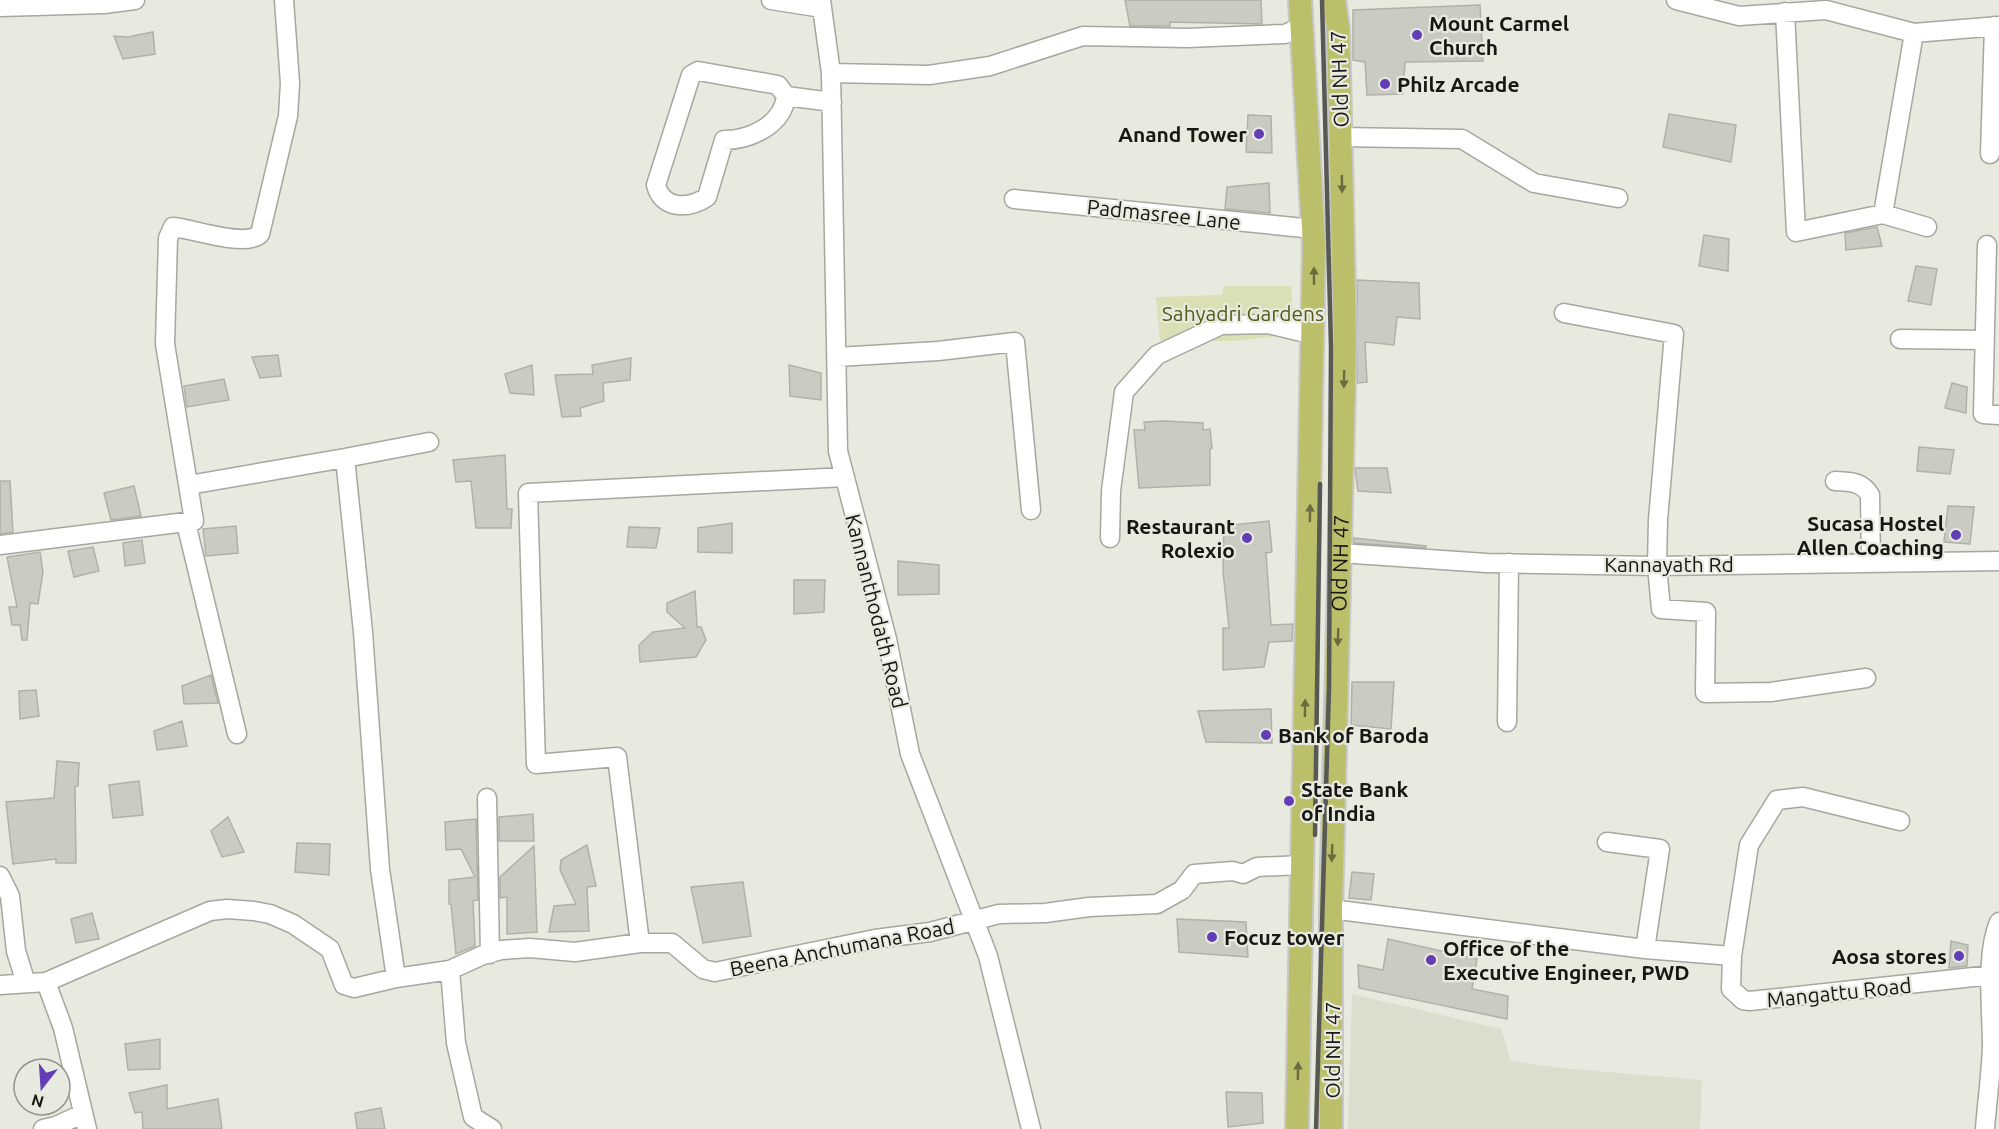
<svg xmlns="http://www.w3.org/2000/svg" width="1999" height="1129" viewBox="0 0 1999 1129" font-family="Ubuntu,sans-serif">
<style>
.built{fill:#dcdecd}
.green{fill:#dbdfb5}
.building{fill:#cacbc2;stroke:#b0b1a8;stroke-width:1.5}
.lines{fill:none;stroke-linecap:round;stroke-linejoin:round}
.minor-casing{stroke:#a6a79e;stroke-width:21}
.major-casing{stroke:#c7c7c7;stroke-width:26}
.minor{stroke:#fff;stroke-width:18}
.major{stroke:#bcbf6a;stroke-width:22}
.rail{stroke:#585954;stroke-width:4.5}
.oneway{fill:#6a6b3f}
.poi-dot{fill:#623db5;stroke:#e8e9df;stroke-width:2}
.labels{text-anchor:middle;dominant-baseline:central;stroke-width:4.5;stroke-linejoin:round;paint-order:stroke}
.poi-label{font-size:21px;font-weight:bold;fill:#171714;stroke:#e8e9df;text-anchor:start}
.street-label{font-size:21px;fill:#171714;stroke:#e8e9df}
.park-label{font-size:21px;fill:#55591a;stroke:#e8e9df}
</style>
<rect width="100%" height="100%" fill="#e8e9df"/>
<path class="built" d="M1352,994L1501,1029L1511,1061L1561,1068L1702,1080L1700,1129H1348Z"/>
<path class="green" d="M1224,286H1291L1295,334L1234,341L1160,340L1156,297L1222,295Z"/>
<path class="building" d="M1125,0H1261L1262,24L1170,22V26H1130Z
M1480,5L1483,61L1405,62L1403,94L1367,95L1365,62L1353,60V10Z
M153,32L155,54L123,59L114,36L128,37Z
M1669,114L1736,125L1731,162L1663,147Z
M1248,115L1271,116L1272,153L1246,152Z
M1269,183L1270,213L1225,209L1227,187Z
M1877,227L1882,246L1846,250L1845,233Z
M1704,235L1729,239L1728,271L1699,266Z
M1916,266L1937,269L1931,305L1908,301Z
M1357,280L1419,283L1420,319L1397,317L1394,345L1365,342L1367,382L1357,383Z
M278,355L281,376L260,378L252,357Z
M631,358L630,380L603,383L604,401L580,408L581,416L562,417L555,375L593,374L592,365Z
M532,365L534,395L510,393L505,374Z
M789,365L821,373V400L790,396Z
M224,379L229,400L187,407L184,386Z
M1952,383L1967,387L1966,413L1945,408Z
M1164,421L1203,423V430L1210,429L1212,448L1210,449V485L1139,488L1134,430H1145L1144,422Z
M1919,447L1954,450L1950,474L1917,471Z
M505,455L507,509H512L511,528H476L471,481L456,482L453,460Z
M1355,468H1387L1391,493L1358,491Z
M0,481H10L13,532L0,534Z
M134,486L141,516L111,520L104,493Z
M1948,506L1974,507L1970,544L1944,542Z
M1269,521L1272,552L1266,553L1271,625L1293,624L1292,641L1269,642L1264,667L1223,670V628H1229L1223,571L1224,526Z
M732,523V553L698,552V528Z
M236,526L238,553L206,556L203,529Z
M629,527L660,528L656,548L627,547Z
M1354,538L1426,546V548L1354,543Z
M142,540L145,563L125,566L123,543Z
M93,547L99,571L74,577L68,551Z
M40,552L43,572L38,604L30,603L27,640H22L20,625H12L9,607H17L7,557Z
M898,561L939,565V594L898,595Z
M794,580H825L824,612L794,614Z
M695,591L697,627H701L706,640L696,657L640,662L639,645L653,632L685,628L667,612V603Z
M211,675L218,703L184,704L182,686Z
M1352,682H1394L1391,729L1351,725Z
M36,690L39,716L20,719L19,691Z
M1271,709L1272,743L1206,742L1198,711Z
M182,721L187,746L157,750L154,731Z
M57,761L79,763L78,786H75L76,863H56V859L13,864L6,802L54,798Z
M139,781L143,815L113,818L109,785Z
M533,814L534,841H499V817Z
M228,817L244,852L222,857L211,831Z
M476,819L478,900L473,901L475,946L456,954L451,904H449V880L475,877L461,849L446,850L445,822Z
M297,843L330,844L329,875L295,872Z
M587,845L596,886L587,887L589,931L549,932L554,906L576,904L560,870L561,860Z
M534,846L537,932L507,934V897L500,898V877Z
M1352,872L1374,874L1371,900L1349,898Z
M743,882L751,936L703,943L691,887Z
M92,913L99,939L76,943L71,919Z
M1177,919L1246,922L1248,957L1179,952Z
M1388,939L1477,959L1472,989L1508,996L1507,1019L1359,988L1358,965L1383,970Z
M1951,941L1968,945L1967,966L1949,968Z
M160,1039V1069L128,1070L125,1044Z
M167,1085V1109L218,1099L222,1129H143L142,1112L135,1113L129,1093Z
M1226,1092L1262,1093L1263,1123L1228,1127Z
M381,1108L385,1129H357L355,1113Z"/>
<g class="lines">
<g class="minor-casing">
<path id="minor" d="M771,0L822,8
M821,0L831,73L838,451L887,639L910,754L988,956L1031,1129
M1676,0L1739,16L1826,10L1914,33L1999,26
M0,7L104,4L135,0
M1785,12L1796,232L1883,214L1914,33
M831,73L929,75L990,66L1083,36L1187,38L1285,34L1301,27
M786,96C783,125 750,140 724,140L707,197C689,209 662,210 656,185L691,75L698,71L778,85L786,96L832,102
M1341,137L1462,139L1534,183L1618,198
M1990,154L1994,26
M1014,199L1314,229
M1883,214L1927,227
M1987,245L1983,414L1999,415
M1564,313L1674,334L1658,520L1657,566L1661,609L1706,612L1705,693L1771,692L1866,678
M1900,339L1983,340
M837,357L938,351L1015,342L1031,510
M345,458L429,442
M1835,481C1851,482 1861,481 1870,495L1871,563
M189,485L345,458L363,632L380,869L396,978
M186,523L237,734
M1110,538L1111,491L1124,392L1157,355L1221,325L1268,324L1314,335
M0,545L194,521L165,344L168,238L173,227C194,229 245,248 260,234L288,116L290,83L284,0
M1340,553L1486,563L1657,566L1999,561
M1507,722L1509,563
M487,798L490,954
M1607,842L1660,849L1645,949
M0,876L10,896L16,951L26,983
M1331,909L1645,949L1732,956L1731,989L1743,1000L1750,1001L1992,975
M640,943L617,757L536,764L528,493L845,477
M1732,956L1749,845L1777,800L1803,797L1900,821
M450,970L456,1043L473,1117L492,1129
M46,982L63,1028L87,1129
M0,985L46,982L210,911L227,909L254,911L270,914L293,924L330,949L344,985L354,988L396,978L450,970L483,955L501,950L530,948L575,952L640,943H672L703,969L715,972L875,939L930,932L999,914L1045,913L1089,907L1157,904L1182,890L1194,874L1233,871L1243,874L1257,867L1302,865
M43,1129L56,1126L82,1114
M1985,1129C1987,1102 1991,1074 1992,1046C1992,1010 1985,955 1999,922"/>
</g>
<g class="major-casing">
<g id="major">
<path d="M1297,1129L1314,246L1300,0"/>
<path id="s1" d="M1331,1129V909L1345,340L1338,28L1334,0"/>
</g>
</g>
<use href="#minor" class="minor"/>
<use href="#major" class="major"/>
<path class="rail" d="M1315,835L1320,484
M1316,1129L1329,688L1331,347L1322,0"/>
</g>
<defs><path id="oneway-solid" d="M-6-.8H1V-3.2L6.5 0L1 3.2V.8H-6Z" transform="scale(1.5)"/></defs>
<g class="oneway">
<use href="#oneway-solid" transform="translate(1342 184) rotate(89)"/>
<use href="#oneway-solid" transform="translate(1314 276) rotate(-90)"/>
<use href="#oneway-solid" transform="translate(1344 379) rotate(91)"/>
<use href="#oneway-solid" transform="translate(1310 513) rotate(-89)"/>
<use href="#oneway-solid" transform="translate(1338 637) rotate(92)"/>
<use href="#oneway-solid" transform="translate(1305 708) rotate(-89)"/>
<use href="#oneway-solid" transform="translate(1332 853) rotate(92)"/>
<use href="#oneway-solid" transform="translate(1298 1071) rotate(-89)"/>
</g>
<g class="poi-dot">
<circle cx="1417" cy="35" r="6"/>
<circle cx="1385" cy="84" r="6"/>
<circle cx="1259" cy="134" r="6"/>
<circle cx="1956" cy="535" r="6"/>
<circle cx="1247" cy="538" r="6"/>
<circle cx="1266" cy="735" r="6"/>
<circle cx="1289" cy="801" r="6"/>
<circle cx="1212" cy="937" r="6"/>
<circle cx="1959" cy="956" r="6"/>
<circle cx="1431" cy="960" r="6"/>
</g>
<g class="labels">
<g class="poi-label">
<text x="1429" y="23">Mount Carmel<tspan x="1429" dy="24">Church</tspan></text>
<text x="1397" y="84">Philz Arcade</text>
<text x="1247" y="134" text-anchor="end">Anand Tower</text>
<text x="1944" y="523" text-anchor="end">Sucasa Hostel<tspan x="1944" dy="24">Allen Coaching</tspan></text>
<text x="1235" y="526" text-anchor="end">Restaurant<tspan x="1235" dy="24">Rolexio</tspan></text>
<text x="1278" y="735">Bank of Baroda</text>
<text x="1301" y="789">State Bank<tspan x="1301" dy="24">of India</tspan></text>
<text x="1224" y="937">Focuz tower</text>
<text x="1443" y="948">Office of the<tspan x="1443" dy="24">Executive Engineer, PWD</tspan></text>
<text x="1947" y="956" text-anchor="end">Aosa stores</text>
</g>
<g class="street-label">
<text transform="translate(1339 79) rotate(-92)">Old NH 47</text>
<text transform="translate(1164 214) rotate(6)">Padmasree Lane</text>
<text stroke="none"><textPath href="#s1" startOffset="566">Old NH 47</textPath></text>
<text x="1669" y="564">Kannayath Rd</text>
<text transform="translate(877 611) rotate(76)">Kannanthodath Road</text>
<text transform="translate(842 947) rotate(-11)">Beena Anchumana Road</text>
<text transform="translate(1839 992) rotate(-6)">Mangattu Road</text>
<text transform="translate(1332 1050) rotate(-90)">Old NH 47</text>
</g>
<g class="park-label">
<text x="1243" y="313">Sahyadri Gardens</text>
</g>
</g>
<g transform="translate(42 1087) rotate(197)"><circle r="28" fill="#e8e9df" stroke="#94958e" stroke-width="1.5"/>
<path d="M0-4.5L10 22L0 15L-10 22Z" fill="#623db5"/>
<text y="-9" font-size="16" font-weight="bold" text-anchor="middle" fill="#171714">N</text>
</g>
</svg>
